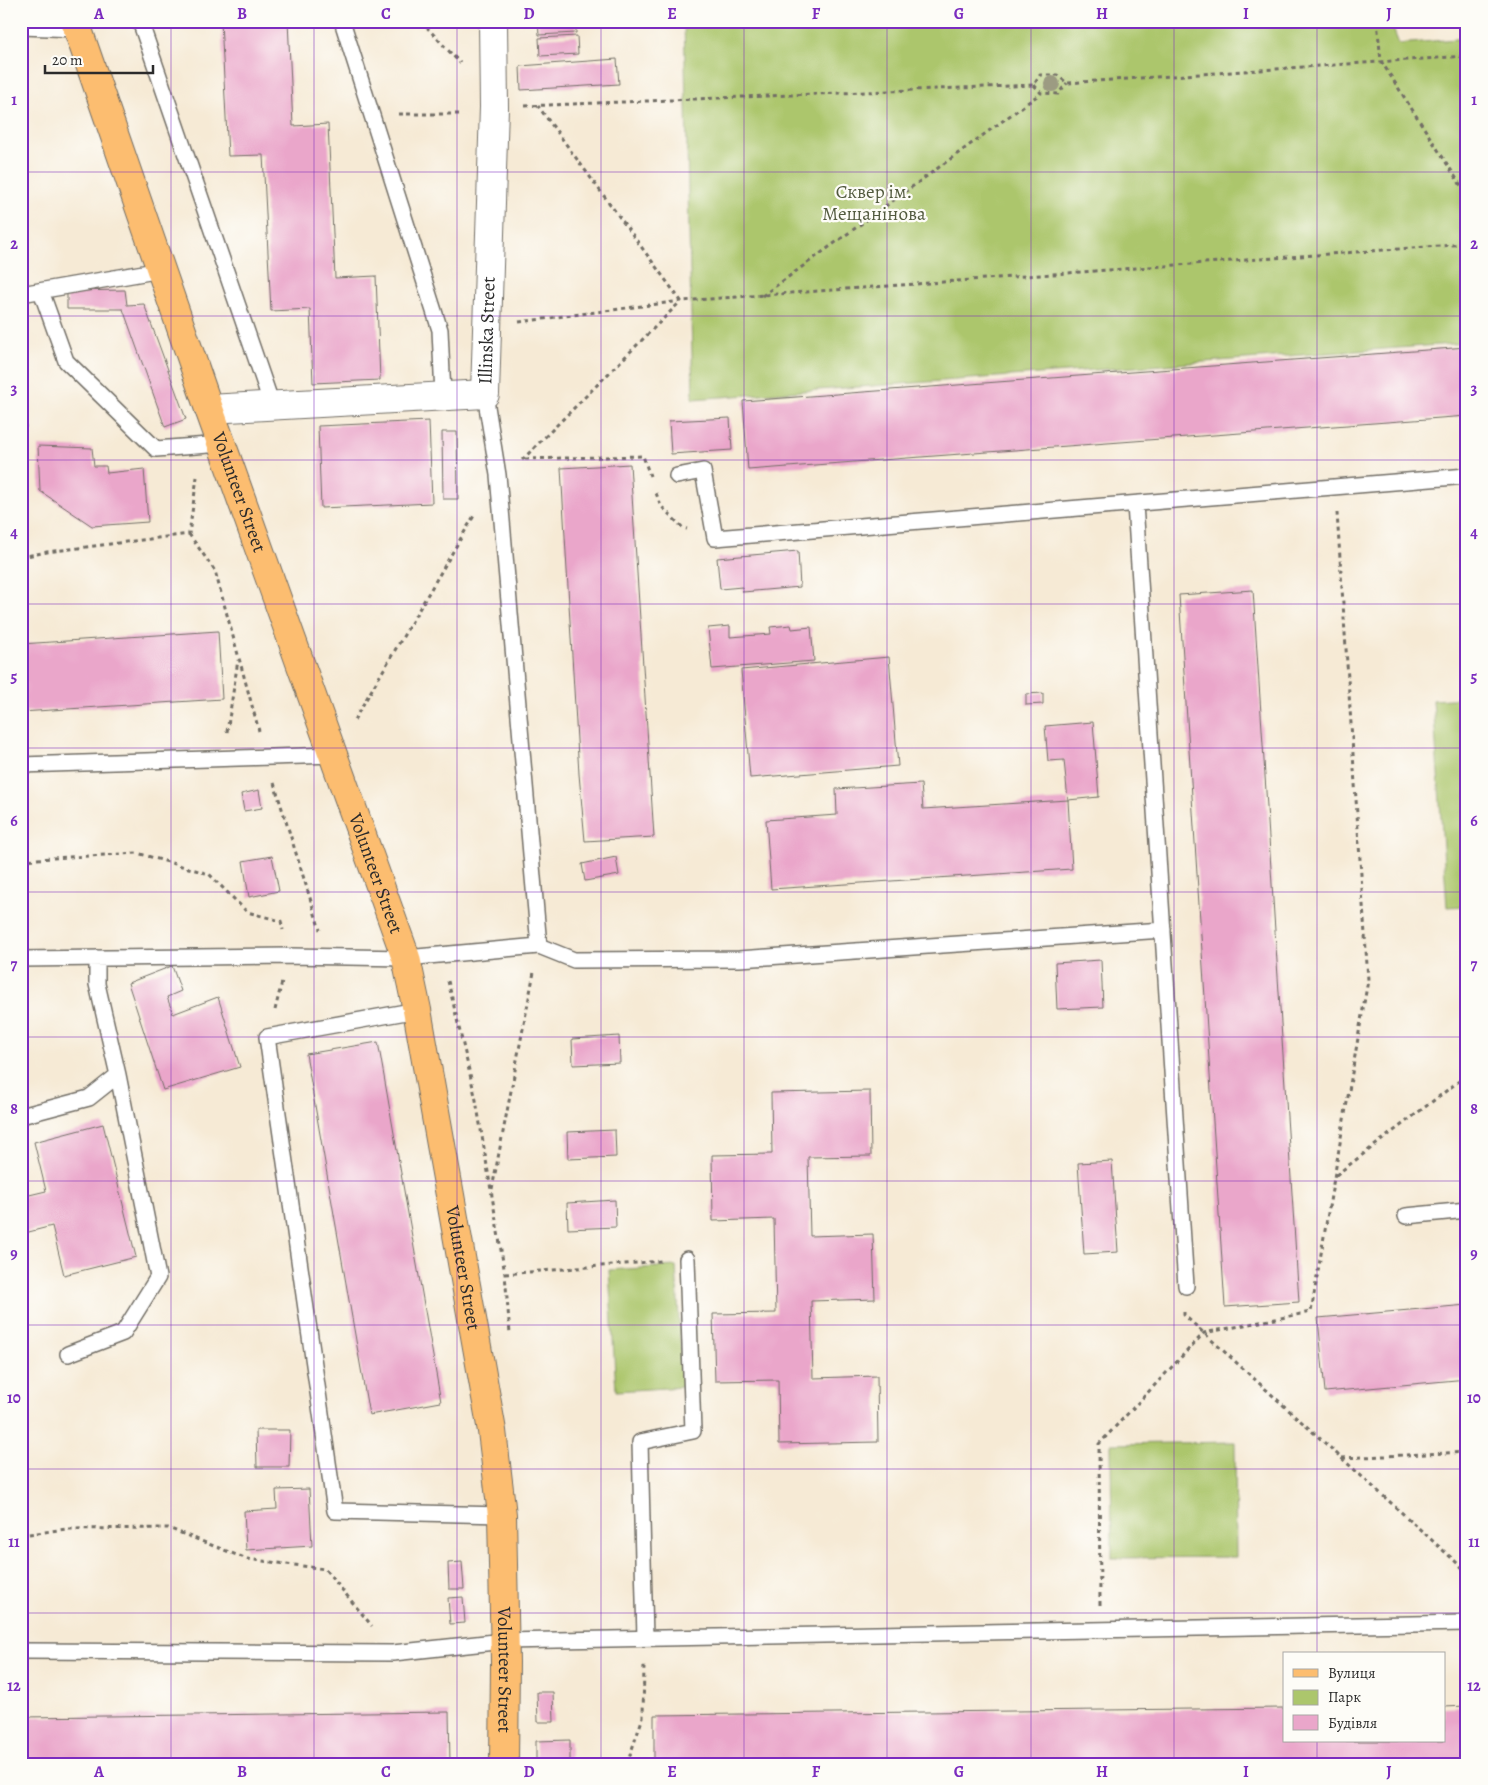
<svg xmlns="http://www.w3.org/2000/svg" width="1488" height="1785" viewBox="0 0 1488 1785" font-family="Alegreya,serif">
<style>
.green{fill:#acc66c;stroke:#6c784c}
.building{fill:#eaa6ca}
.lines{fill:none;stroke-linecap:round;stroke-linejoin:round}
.lane-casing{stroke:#726e66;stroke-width:18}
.street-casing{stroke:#726e66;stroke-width:30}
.primary-casing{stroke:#726e66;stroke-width:30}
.path{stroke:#726e66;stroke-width:3;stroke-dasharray:4 4;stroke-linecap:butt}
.lane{stroke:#fff;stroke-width:15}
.street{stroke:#fff;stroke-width:28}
.primary{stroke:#fcbd6f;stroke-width:28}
.tree{fill:#9c9b82}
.grid{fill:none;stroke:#7b2cbf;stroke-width:1;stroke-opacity:0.55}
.labels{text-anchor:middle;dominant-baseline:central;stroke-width:4.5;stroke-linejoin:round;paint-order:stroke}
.park-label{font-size:19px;fill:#525a3e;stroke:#fdfcf7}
.street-label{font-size:19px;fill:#2b2b2b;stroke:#fdfcf7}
.neatline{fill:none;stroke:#7b2cbf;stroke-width:2}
.grid-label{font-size:16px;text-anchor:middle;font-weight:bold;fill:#7b2cbf}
</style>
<rect width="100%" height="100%" fill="#fdfcf7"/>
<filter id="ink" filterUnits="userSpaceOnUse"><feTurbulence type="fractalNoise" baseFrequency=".02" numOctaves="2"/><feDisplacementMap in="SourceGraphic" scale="10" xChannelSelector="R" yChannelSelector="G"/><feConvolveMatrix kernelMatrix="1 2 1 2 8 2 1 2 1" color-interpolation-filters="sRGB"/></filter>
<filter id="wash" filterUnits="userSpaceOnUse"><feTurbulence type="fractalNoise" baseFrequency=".0096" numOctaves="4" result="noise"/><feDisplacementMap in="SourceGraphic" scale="20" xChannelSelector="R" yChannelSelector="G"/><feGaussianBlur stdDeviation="1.12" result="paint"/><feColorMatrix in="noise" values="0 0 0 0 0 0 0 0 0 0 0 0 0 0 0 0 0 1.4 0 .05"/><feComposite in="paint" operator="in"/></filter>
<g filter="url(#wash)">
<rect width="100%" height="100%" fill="#f6ead5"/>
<path class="green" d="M684,21H1390L1399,44L1467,38V343L693,399Z
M1467,698V906L1447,907L1433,700Z
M676,1266L683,1387L616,1391L609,1270Z
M1235,1442L1236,1557L1112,1558L1111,1444Z"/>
<g id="blocks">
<path class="building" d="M221,21H288L293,126L328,124L335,278L376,276L380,380L313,383L310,309L271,311L263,155L228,156Z
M538,21H576V33L539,35Z
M577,36L578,54L540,56L539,38Z
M617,59L619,84L521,90L520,66Z
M125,290L127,305L144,304L186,419L165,427L123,309H67V291Z
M1467,347V416L748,470L743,401Z
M730,418L732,450L671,454L669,421Z
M429,421L432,503L321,508L318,426Z
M442,432H457L458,499H443Z
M38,446L92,448L94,466H106L107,473L144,469L148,522L92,526L40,491Z
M630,464L654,837L585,841L579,774L561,468Z
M798,551L800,587L743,592L742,587L720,589L717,558Z
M1253,590L1299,1302L1225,1307L1179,595Z
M791,625L792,629L811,627L814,661L712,669L708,628L730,626V637L771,634L770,627Z
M218,631L222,699L21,712V644Z
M889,657L898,766L750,778L741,670Z
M1043,693V704L1026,705V694Z
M1093,722L1099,797L1068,800L1064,760L1048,761L1045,726Z
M921,784L923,809L1068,800L1072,869L771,889L766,820L837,815L836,789Z
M259,790L262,808L244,811L241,794Z
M272,856L279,891L249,897L243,861Z
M616,857L619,875L585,881L582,864Z
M1101,960L1103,1007L1057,1009L1055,963Z
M172,966L181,991L167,997L173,1014L218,997L240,1067L163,1090L128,983Z
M619,1036L620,1063L573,1065L572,1039Z
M378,1042L441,1402L369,1415L306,1054Z
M870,1091L871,1156L808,1157L810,1236L873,1234L875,1299L811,1301L813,1378L877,1376L878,1442L779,1444L778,1380L715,1381L713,1314L776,1313L774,1219L713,1221L712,1155L772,1154L771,1093Z
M103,1124L136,1257L64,1275L52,1226L21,1234V1197L46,1191L34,1142Z
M615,1130L616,1157L568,1159L567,1132Z
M1112,1161L1118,1252L1084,1254L1078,1163Z
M615,1200L616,1227L568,1229L567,1203Z
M1467,1305V1379L1325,1392L1318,1318Z
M256,1430H290L289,1467H257Z
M309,1489L312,1546L246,1550L244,1511L277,1509L276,1490Z
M462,1562L464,1589H449L448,1563Z
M463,1597L465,1623L450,1624L448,1598Z
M537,1692H553L554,1722H538Z
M1467,1706V1764H654V1715L1284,1708V1741H1444V1707Z
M449,1712L450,1764H21V1717Z
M570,1740V1764H536V1741Z"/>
</g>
</g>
<g filter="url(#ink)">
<use href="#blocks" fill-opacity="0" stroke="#726e66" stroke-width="1"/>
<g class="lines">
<g class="lane-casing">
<path id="lane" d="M140,21L272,405
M342,21L440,330L443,395
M21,27L77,29
M41,291L66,361L156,449L222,444
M21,294L161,270
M485,394L498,475L539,946
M677,476L703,471L715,538L1467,476
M1135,504L1186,1286
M21,765L334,755
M21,959L289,956L406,958L539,946L574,960L739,959L1163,930
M417,1010L267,1037L335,1511L502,1515
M21,1116L89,1098L118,1075L97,984V958
M1406,1216L1467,1210
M68,1354L123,1333L158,1277L118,1075
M645,1638L640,1442L693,1431L687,1259
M21,1651L393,1653L504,1641L1467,1623"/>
</g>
<g class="street-casing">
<g id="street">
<path id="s1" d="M209,409L485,394L494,107L493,21"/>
</g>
</g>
<g class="primary-casing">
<g id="primary">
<path id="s2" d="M75,21L209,409L406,958L417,1010L492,1431L502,1515L505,1662L504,1764"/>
</g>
</g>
<path class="path" d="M421,21L460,63
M1377,21L1381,61L1467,195
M1034,85L1041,93L1058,94L1067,83
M525,106L1034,85L1040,75H1057L1067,83L1467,56
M399,114H463
M762,296L1041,93
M519,322L681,301L1467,244
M21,369L25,427L21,431
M525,459L643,456L650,476
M522,460L681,301L538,106
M656,493L661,506L683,528L687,529
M189,534L215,571L259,731
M21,557L47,552L189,534L197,477
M354,720L475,514
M227,732L238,660
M274,783L320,930
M21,860L137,853L209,874L247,912L281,921L283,930
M448,981L476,1100L505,1274L510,1334
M275,1010L282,982
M1336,1175L1467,1075
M492,1189L534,972
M505,1274L661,1261
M1184,1312V1315L1467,1572
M1342,1458L1467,1452
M21,1535L67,1529L168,1528L247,1559L325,1569L372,1626
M1100,1605L1099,1444L1204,1333L1311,1312L1368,980L1337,513
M627,1764L643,1717L644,1665"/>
<use href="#lane" class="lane"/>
<use href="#street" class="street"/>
<use href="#primary" class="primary"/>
</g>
<circle class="tree" cx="1052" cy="84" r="8"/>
</g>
<path class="grid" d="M171,21V1764M314,21V1764M457,21V1764M601,21V1764M744,21V1764M887,21V1764M1031,21V1764M1174,21V1764M1317,21V1654M21,172H1467M21,316H1467M21,460H1467M21,604H1467M21,748H1467M21,892H1467M21,1037H1467M21,1181H1467M21,1325H1467M21,1469H1467M21,1613H1467M1317,1741V1764"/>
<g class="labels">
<g class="park-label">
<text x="874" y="192">Сквер ім.<tspan x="874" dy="22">Мещанінова</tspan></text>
</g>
<g class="street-label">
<text stroke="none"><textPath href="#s1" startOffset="340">Illinska Street</textPath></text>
<text stroke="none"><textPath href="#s2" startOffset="499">Volunteer Street</textPath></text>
<text stroke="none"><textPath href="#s2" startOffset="904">Volunteer Street</textPath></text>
<text stroke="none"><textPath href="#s2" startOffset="1309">Volunteer Street</textPath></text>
<text stroke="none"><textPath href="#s2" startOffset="1714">Volunteer Street</textPath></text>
</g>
</g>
<rect width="1488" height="1785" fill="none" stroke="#fdfcf7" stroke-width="55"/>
<rect x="1283" y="1652" width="162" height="90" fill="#fdfcf7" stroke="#a9a8a5"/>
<rect x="1293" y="1669" width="25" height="8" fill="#fcbd6f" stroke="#a9a8a5"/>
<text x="1328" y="1678" font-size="15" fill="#2b2b2b">Вулиця</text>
<rect x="1293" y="1690" width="25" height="15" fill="#acc66c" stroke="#a9a8a5"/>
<text x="1328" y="1702" font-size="15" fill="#2b2b2b">Парк</text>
<rect x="1293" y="1715" width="25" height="15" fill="#eaa6ca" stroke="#a9a8a5"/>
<text x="1328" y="1728" font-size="15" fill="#2b2b2b">Будівля</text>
<path d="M45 65v8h108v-8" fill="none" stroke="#2b2b2b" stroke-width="2.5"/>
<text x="52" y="65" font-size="15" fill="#2b2b2b" stroke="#fdfcf7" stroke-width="4" paint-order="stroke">20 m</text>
<rect x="28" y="28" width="1432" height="1730" class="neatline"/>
<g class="grid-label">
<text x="99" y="19">A</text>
<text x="242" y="19">B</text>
<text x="386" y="19">C</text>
<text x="529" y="19">D</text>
<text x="672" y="19">E</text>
<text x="816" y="19">F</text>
<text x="959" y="19">G</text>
<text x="1102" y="19">H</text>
<text x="1246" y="19">I</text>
<text x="1389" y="19">J</text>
<text x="14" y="105">1</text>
<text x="1474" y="105">1</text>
<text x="14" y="249">2</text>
<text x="1474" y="249">2</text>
<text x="14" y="394">3</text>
<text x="1474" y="394">3</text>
<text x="14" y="538">4</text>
<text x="1474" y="538">4</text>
<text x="14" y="682">5</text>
<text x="1474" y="682">5</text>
<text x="14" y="826">6</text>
<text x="1474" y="826">6</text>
<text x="14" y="970">7</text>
<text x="1474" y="970">7</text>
<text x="14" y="1114">8</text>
<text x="1474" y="1114">8</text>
<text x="14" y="1259">9</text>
<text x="1474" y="1259">9</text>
<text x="14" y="1403">10</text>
<text x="1474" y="1403">10</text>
<text x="14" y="1547">11</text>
<text x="1474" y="1547">11</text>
<text x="14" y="1691">12</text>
<text x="1474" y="1691">12</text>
<text x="99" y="1777">A</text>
<text x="242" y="1777">B</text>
<text x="386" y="1777">C</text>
<text x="529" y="1777">D</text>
<text x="672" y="1777">E</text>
<text x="816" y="1777">F</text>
<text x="959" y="1777">G</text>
<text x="1102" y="1777">H</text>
<text x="1246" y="1777">I</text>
<text x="1389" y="1777">J</text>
</g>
</svg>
